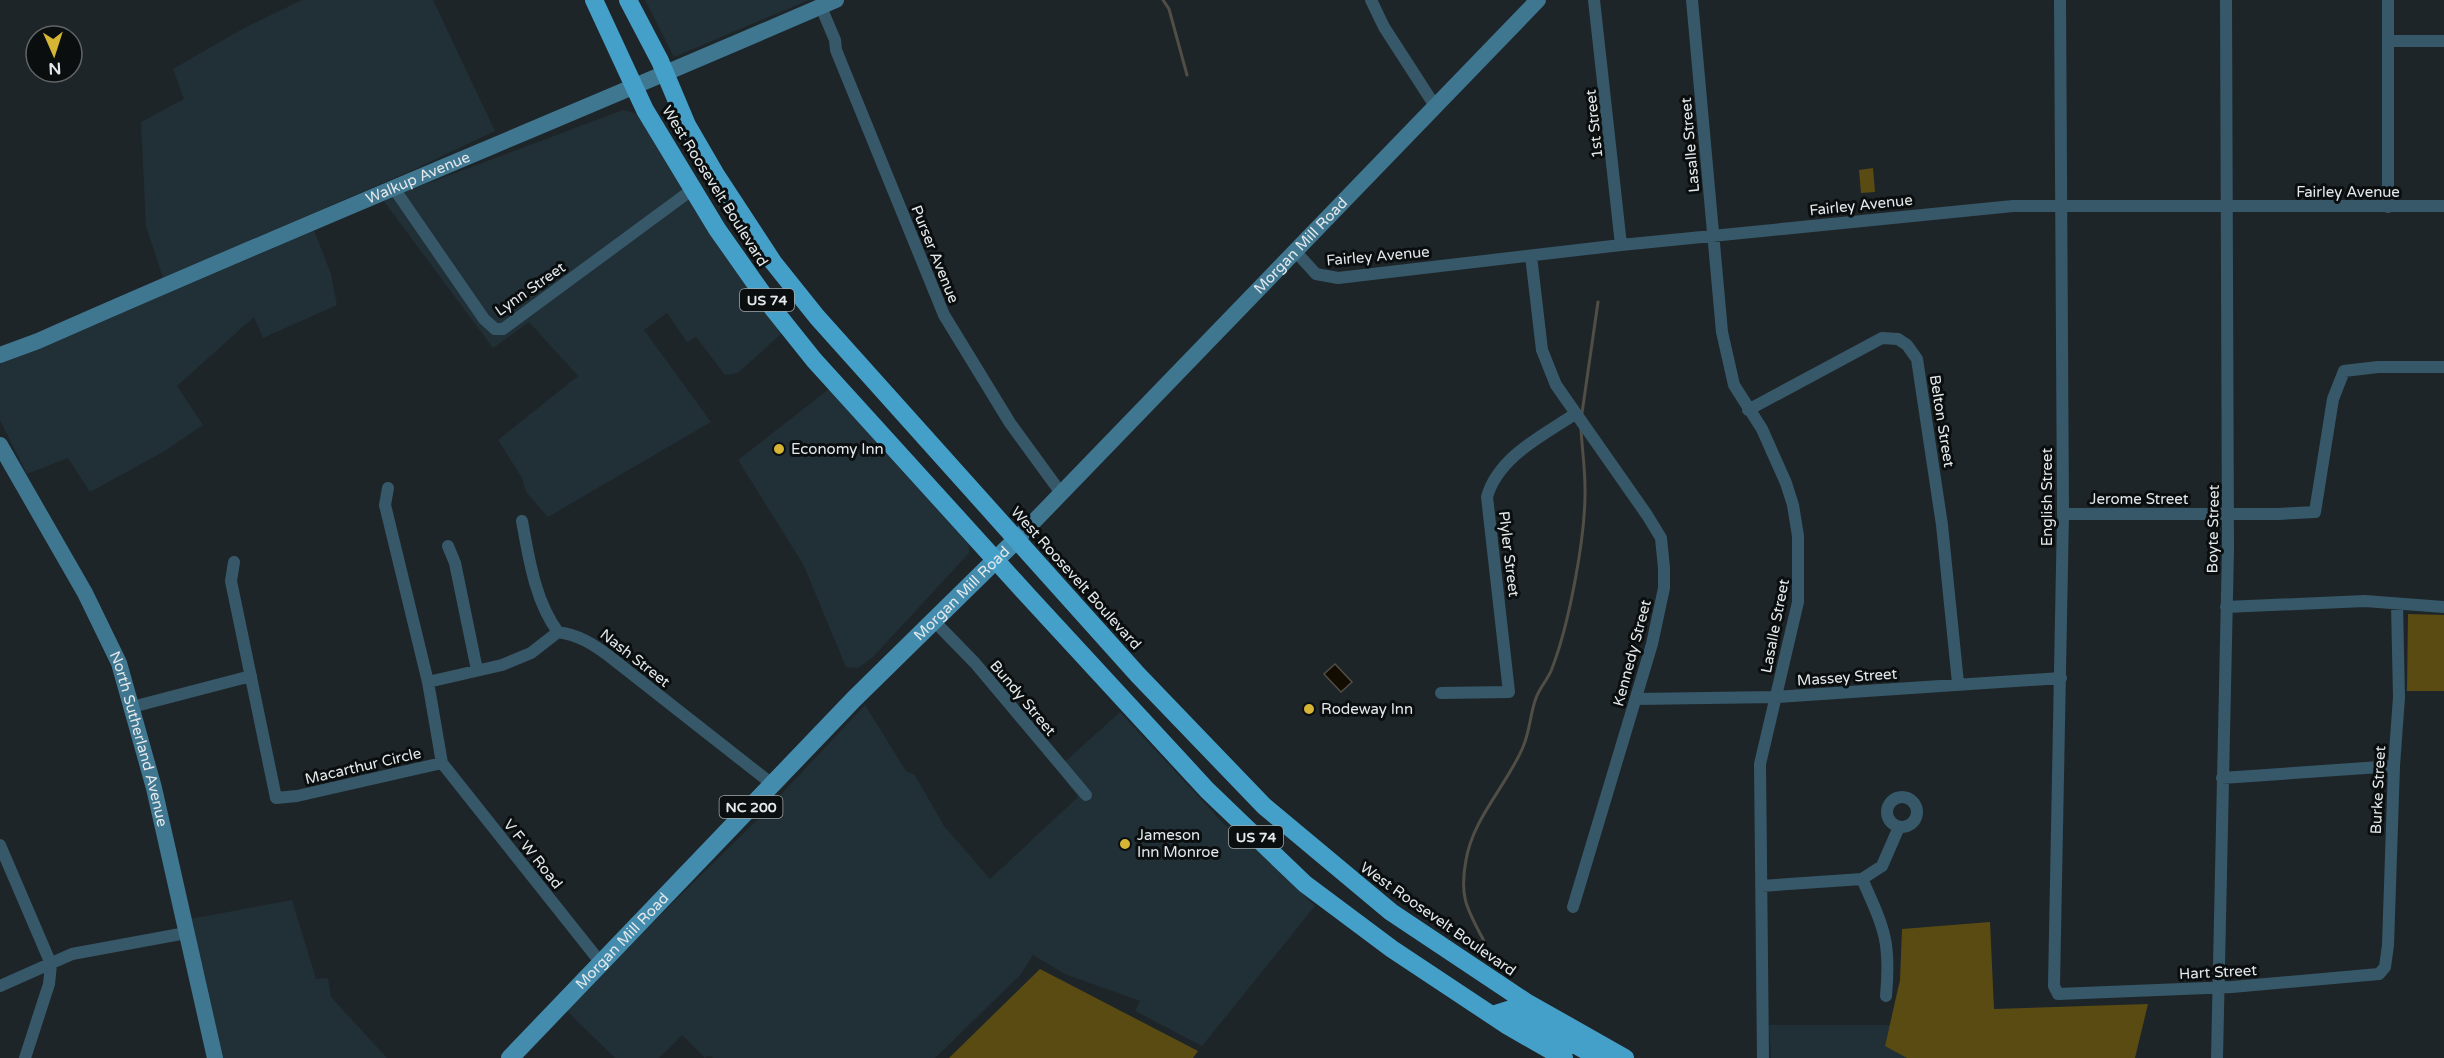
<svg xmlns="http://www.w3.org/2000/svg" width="2444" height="1058" viewBox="0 0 2444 1058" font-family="'Varela Round',sans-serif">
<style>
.built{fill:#212f36}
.green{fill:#5a4b12}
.water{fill:#130c00;stroke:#514e46;stroke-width:1.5}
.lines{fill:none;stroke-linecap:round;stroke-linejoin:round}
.stream{stroke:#514e46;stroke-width:3}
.street{stroke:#375869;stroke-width:12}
.secondary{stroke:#3f7690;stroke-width:16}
.primary{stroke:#438cae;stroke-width:18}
.highway{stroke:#45a0c9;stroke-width:18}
.poi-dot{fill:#d6b534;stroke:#0b0e0f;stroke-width:2}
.labels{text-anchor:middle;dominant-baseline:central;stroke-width:6;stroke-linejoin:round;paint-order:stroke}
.shield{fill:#0b0e0f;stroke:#a2a7a8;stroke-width:1.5}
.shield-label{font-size:14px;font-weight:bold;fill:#e3e8ea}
.street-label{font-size:15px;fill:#e3e8ea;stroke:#0b0e0f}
.poi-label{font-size:15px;fill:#e3e8ea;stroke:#0b0e0f;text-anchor:start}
</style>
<rect width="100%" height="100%" fill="#1e2529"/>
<path class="built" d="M302,0H433L495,131L413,170L163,278L146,226L141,122L184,99L173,69L246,27Z
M645,0H809L674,57Z
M623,110L642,115L783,332L738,373L725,375L696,337L687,342L667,313L644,330L711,422L548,517L526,492L522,478L498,440L578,376L529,322L493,348L383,200Z
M314,230L331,274L337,305L263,338L254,317L177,386L203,425L163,452L90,492L68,458L27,474L0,420V359Z
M829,389L969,545V553L873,657L858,668L846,667L803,564L738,460Z
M865,705L906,771L915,775L944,826L990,879L1078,797L1057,769L1120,712L1224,824L1262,855L1315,906L1202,1046L1135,1011L1140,1001L1065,974L1033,955L1021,974L935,1058H713L709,1055L705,1058L682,1035L659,1058H615L565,1009L758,819Z
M292,900L316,979L328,978L331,997L387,1058H222L190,919Z
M1769,1025H1890L1885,1045L1907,1058H1771Z"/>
<path class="green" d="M1873,168L1875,192L1861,193L1859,170Z
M2408,614L2444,615V691H2407Z
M1990,922L1994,1009L2148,1004L2135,1058H1907L1885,1046L1900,980L1902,929Z
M1040,969L1198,1051L1193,1058H949Z"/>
<path class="water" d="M1335,664L1352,682L1341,692L1324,674Z"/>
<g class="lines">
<path class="stream" d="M1163,0L1169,9L1187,75
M1582,413L1598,302
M1484,941C1467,909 1459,897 1466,860C1473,818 1507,785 1523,747C1530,731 1530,714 1536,698C1539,689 1547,680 1551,671C1569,626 1586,535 1585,488C1585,468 1582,448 1581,429"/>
<path class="street" d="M1371,0L1384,27L1435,106
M1594,0L1621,245
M1692,0L1722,332L1734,385L1762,429L1786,483L1793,505L1798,536V602L1760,764L1763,1058
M2060,0L2063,514L2054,986L2058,994L2232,987L2379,974L2385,967L2388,945L2394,766L2399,697L2397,604
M2388,0V207
M821,7L835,40L836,50L944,315L1010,423L1061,493
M2388,41H2444
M393,187L484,319L495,329H503L693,189
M1295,251L1316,274L1338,278L1621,245L2013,206H2444
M1531,256L1542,350L1556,385L1647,515L1661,538L1664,568V588L1652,644L1573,907
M1748,410L1882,338L1898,339L1907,345L1917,359L1942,525L1958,683
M388,488L385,505L428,682L442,763L601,963
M2063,514H2278L2315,512L2333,399L2344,371L2378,367H2444
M522,521C529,559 535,601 558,632
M448,546L455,563L477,670
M234,562L231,581L276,798L297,796L442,763
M2226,607L2365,601L2444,607
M935,622L975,663L1086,795
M428,682L502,665L531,653L558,632C579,635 593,644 609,656L772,784
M1441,693L1509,692L1487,497C1498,457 1542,436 1575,414
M1636,699L1776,697L2061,678
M132,707L251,676
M2222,778L2394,766
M1887 812a15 15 0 1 1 30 0a15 15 0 1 1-30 0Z
M0,845L51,964L49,984L25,1058
M1862,879C1884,928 1891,941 1886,996
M1761,886L1862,879L1882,866L1899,827
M0,986L72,954L186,933
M2217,1058L2228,549L2226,0"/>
<g class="secondary">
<path id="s1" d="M0,355L38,341C302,224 571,115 836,0"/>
<path id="s2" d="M0,445L85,593L119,663L154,788L215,1058"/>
<path id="s3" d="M1017,539L1538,0"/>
</g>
<path class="primary" id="s4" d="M510,1058L854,699L1017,539"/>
<path class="highway" d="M594,0L645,110L717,229L774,310L814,360L1030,598L1207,790L1305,884L1392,949L1508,1026L1564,1058
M628,0L660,61L687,125L716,175L773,262L817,317L1138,675L1264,806L1391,912L1526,1002L1625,1058
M1492,1015L1511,1009L1599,1058"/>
</g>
<g class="poi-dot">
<circle cx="779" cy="449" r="6"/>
<circle cx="1309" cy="709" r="6"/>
<circle cx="1125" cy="844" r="6"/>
</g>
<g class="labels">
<g class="shield">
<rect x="740" y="289" width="54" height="22" rx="4.5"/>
<rect x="719.5" y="796" width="63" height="22" rx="4.5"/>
<rect x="1229" y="826" width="54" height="22" rx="4.5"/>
</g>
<g class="shield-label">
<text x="767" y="300">US 74</text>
<text x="751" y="807">NC 200</text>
<text x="1256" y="837">US 74</text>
</g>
<g class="street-label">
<text transform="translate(1594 124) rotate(-96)">1st Street</text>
<text transform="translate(1690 145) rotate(-95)">Lasalle Street</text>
<text stroke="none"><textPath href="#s1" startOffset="454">Walkup Avenue</textPath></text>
<text transform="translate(715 186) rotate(58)">West Roosevelt Boulevard</text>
<text x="2348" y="192">Fairley Avenue</text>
<text transform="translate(1861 205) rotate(-6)">Fairley Avenue</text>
<text stroke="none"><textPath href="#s3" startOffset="408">Morgan Mill Road</textPath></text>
<text transform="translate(935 254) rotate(68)">Purser Avenue</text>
<text transform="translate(1378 256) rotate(-5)">Fairley Avenue</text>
<text transform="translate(530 289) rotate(-35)">Lynn Street</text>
<text transform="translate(1942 421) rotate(81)">Belton Street</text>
<text transform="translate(2047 497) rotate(-90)">English Street</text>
<text x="2139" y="499">Jerome Street</text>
<text transform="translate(2213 529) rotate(-89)">Boyte Street</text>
<text transform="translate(1509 554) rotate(83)">Plyler Street</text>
<text transform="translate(1076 578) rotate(48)">West Roosevelt Boulevard</text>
<text stroke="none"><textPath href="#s4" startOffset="648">Morgan Mill Road</textPath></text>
<text transform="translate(1775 626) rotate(-79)">Lasalle Street</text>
<text transform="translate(1632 653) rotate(-75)">Kennedy Street</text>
<text transform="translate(635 658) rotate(38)">Nash Street</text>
<text transform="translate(1847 677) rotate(-4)">Massey Street</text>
<text transform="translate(1023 698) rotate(50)">Bundy Street</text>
<text stroke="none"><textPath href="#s2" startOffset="327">North Sutherland Avenue</textPath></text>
<text transform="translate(363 766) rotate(-13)">Macarthur Circle</text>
<text transform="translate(2378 790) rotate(-87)">Burke Street</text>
<text transform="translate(533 854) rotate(51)">V F W Road</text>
<text transform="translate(1438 919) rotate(35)">West Roosevelt Boulevard</text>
<text stroke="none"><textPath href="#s4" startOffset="162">Morgan Mill Road</textPath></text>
<text transform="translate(2218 972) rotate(-3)">Hart Street</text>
</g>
<g class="poi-label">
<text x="791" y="449">Economy Inn</text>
<text x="1321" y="709">Rodeway Inn</text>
<text x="1137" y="835">Jameson<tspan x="1137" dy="17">Inn Monroe</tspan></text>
</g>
</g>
<g transform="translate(54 54) rotate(177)"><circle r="28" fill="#0b0e0f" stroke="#616567" stroke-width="1.5"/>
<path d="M0-4.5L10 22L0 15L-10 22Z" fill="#d6b534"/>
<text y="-9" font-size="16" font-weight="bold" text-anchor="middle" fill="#e3e8ea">N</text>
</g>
</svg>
